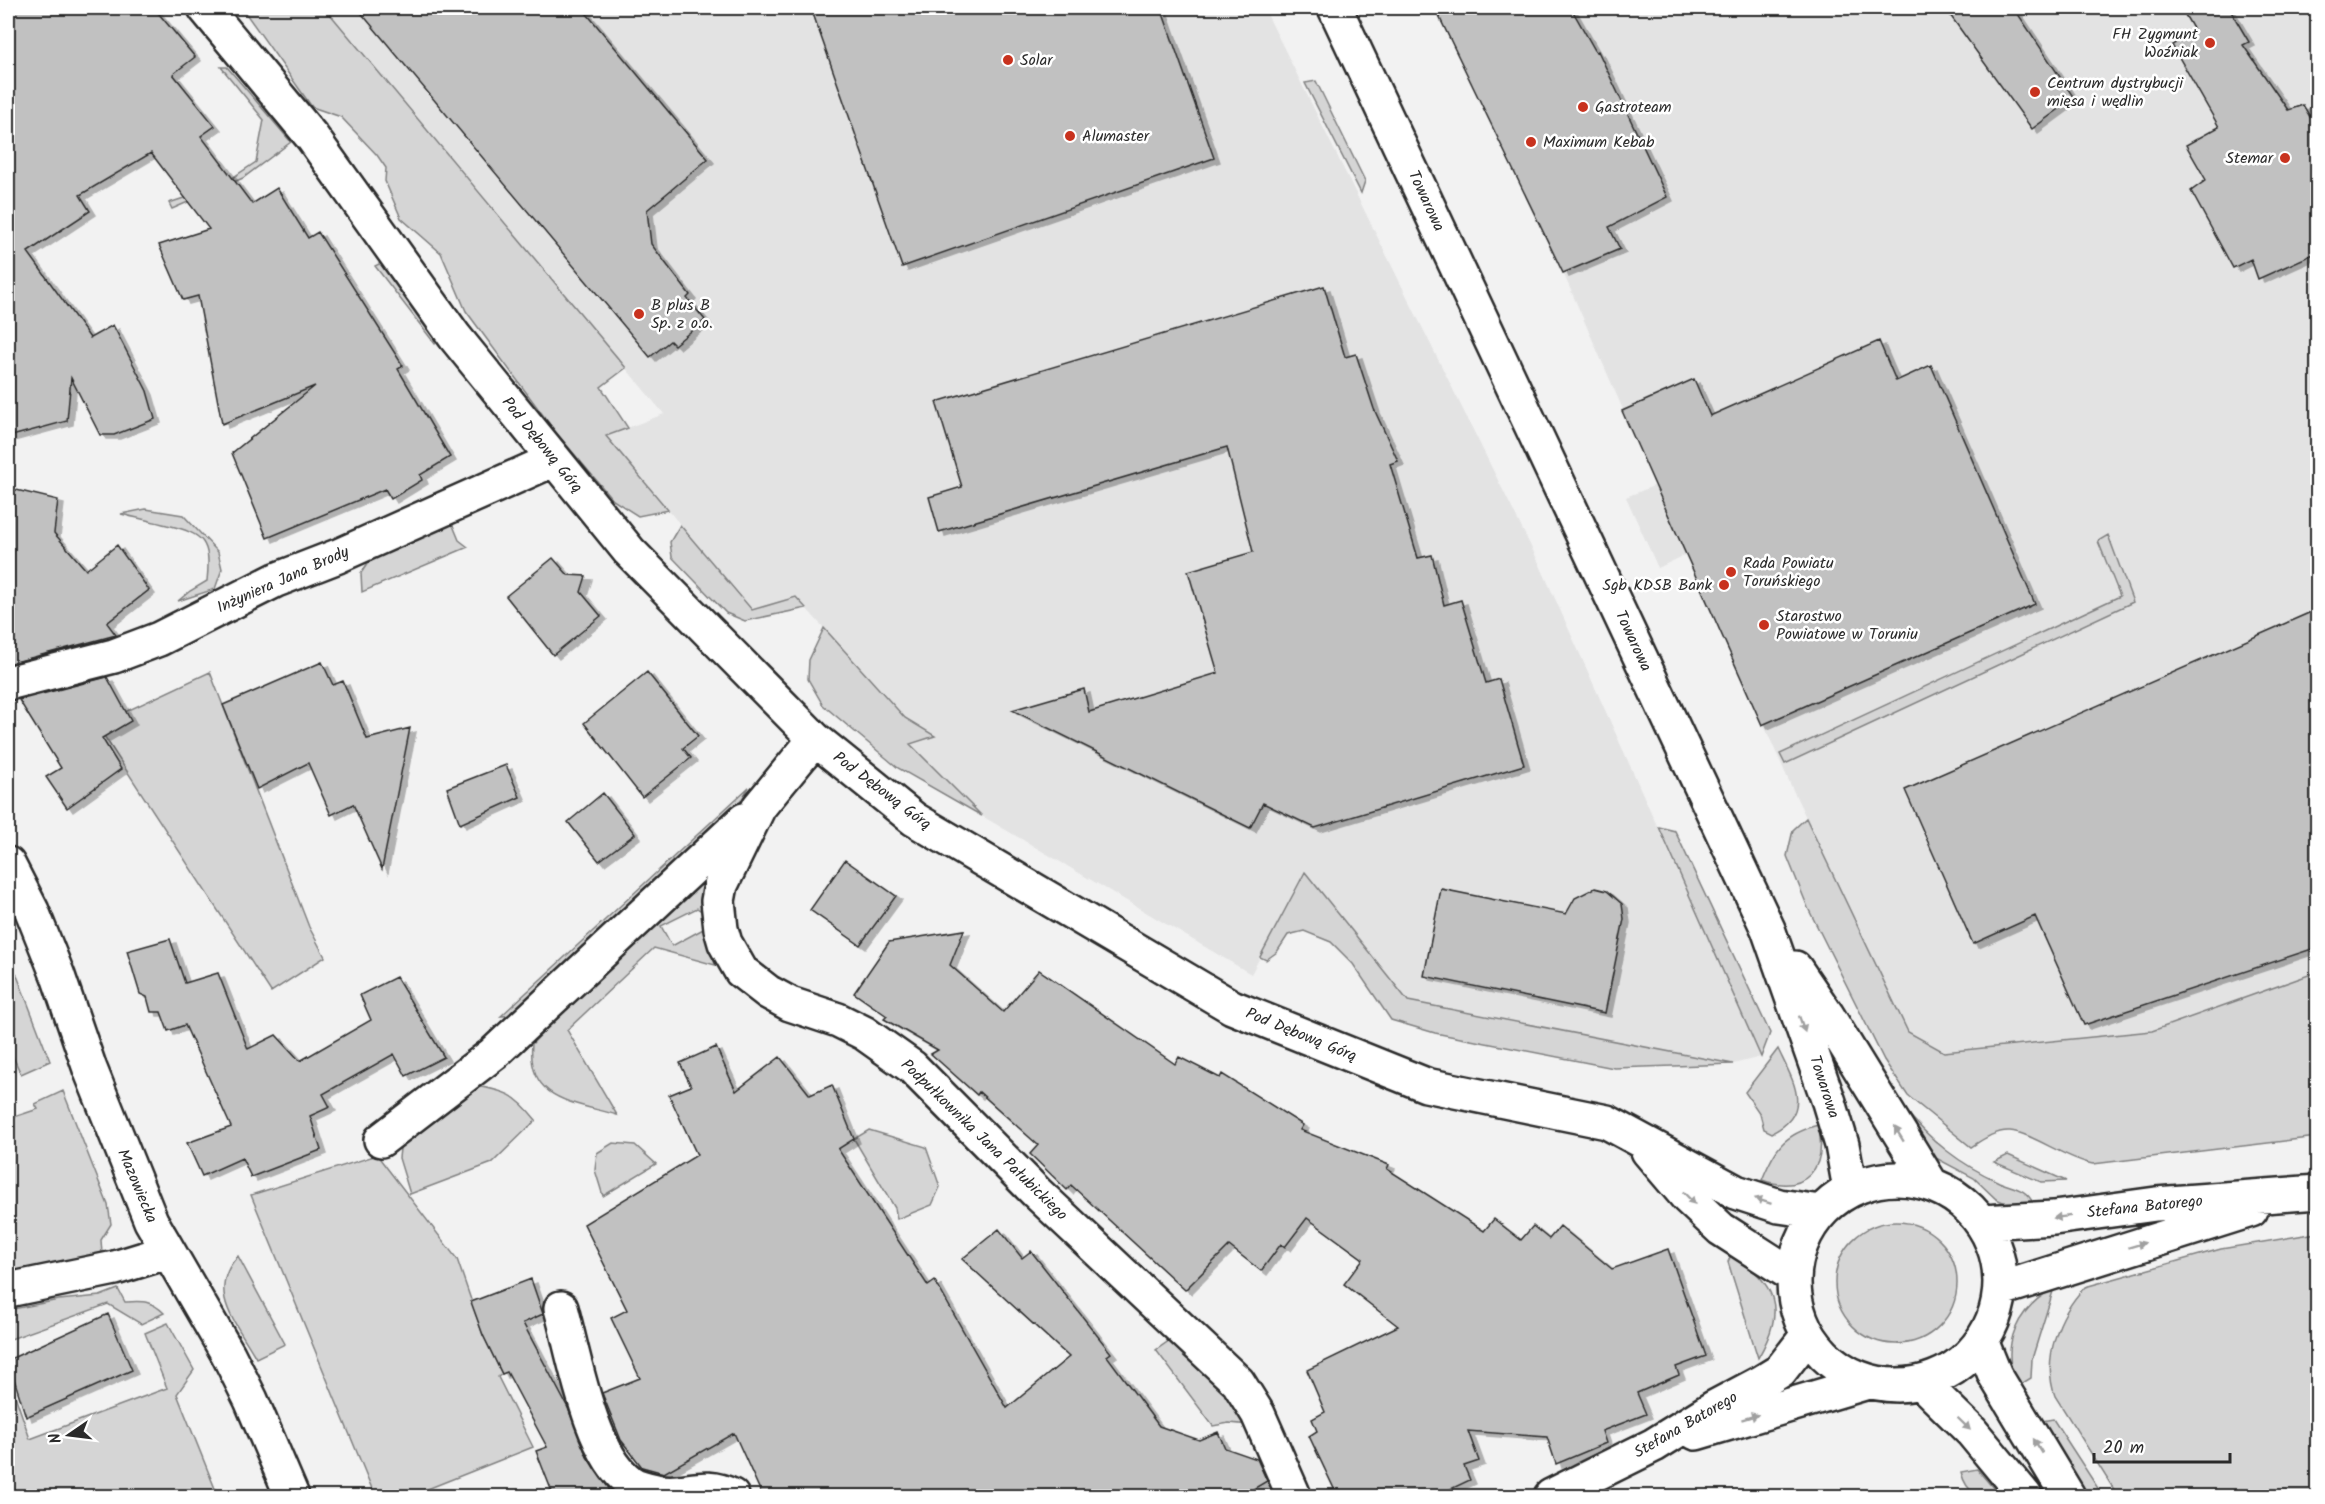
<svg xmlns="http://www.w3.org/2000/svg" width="2325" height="1504" viewBox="0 0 2325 1504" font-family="Kalam,sans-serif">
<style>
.built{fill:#e3e3e3}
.green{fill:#d5d5d5;stroke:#808080;stroke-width:1.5}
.building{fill:#c1c1c1;stroke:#2b2b2b;stroke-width:1.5;filter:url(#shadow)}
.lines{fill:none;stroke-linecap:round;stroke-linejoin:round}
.minor-casing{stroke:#2b2b2b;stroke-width:38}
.minor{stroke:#fff;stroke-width:33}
.oneway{fill:#a0a0a0}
.poi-dot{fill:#c8321e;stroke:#fff;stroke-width:2}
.labels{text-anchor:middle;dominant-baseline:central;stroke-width:5;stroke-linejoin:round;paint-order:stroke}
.poi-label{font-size:16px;fill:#2b2b2b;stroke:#fff;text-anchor:start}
.street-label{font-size:16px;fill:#2b2b2b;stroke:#fff}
</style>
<defs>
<filter id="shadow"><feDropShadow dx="6" dy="4" stdDeviation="0" flood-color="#0004"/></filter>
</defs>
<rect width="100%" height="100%" fill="#f2f2f2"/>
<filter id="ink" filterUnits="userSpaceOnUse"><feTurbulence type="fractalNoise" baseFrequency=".0167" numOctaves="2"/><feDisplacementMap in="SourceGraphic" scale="12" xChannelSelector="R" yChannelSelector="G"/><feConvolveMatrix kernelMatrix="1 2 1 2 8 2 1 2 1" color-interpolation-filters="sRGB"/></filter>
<g filter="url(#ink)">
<path class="built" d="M325,8H1268L1265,10L1539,563L1761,1057L1733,1064L1408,1001L1305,873L1251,974L982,816L909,744L935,736L905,718L796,597L752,610L606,436L664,414Z
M1435,8H2317V972L2152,1031L1944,1052L1908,1032L1793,790L1687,554L1658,568L1626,497L1656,485L1551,245Z"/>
<path class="green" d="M242,8H325L626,368L601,387L628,428L606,436L668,510L638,516L613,500L554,430L466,311L441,253L401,218L385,181L386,168L377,155L341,117L312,107Z
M221,67H227L291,142L243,178L172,209L169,203L220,186L256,162L264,120Z
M1316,81L1365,181L1361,193L1305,83Z
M385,261L439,337L435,344L375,266Z
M146,509L183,515L218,552L222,569L215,589L178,601L190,591L207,581C211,542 205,534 167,525C152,521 136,518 121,514Z
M452,523L459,540L468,547L362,592L361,573L370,560Z
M680,525L752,610L796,597L806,608L745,621L726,613L672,557L670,542Z
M2108,535L2133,602L1785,764L1780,754L2120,596L2098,541Z
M824,628L905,718L935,736L910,744L982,816L898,768L823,705L808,679L809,660Z
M210,672L309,927L325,957L271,992L97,725Z
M749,787L728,823L515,1015L501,1016Z
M1806,818L1908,1032L1944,1052L2152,1031L2317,972V1137L2093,1164C2066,1159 2030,1132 2010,1131C1996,1130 1982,1140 1971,1147L1908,1096L1884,1060L1808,908L1787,856L1793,830Z
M1659,827L1675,831L1770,1033L1761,1057Z
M712,866L710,900L700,910L697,908L661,926L672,946L707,927L715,965L654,948L567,1030L617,1115C573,1102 527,1101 532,1044L695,871Z
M1305,872L1408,1001L1733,1064L1614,1068L1435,1033L1391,1020L1353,964L1331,942L1304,931L1288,935L1277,952L1266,960L1260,957Z
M16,973L50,1061L21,1074L8,1046V976Z
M1778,1049C1793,1081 1814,1112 1772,1133L1764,1129L1760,1114L1745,1092Z
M475,1086C507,1091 515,1094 536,1120L492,1163L410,1194L399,1158L401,1140Z
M63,1091L108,1205L111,1224L101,1240L102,1254L8,1274V1119L38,1109L35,1104Z
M1903,1107C1930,1141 1960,1164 1999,1182C2013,1188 2026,1188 2033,1203L2008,1204L1996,1199L1974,1178L1934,1157Z
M1818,1125C1828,1168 1806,1195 1762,1180C1775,1148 1783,1135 1818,1125Z
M869,1130L926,1147L940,1187L932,1205L897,1219L895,1208L854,1139Z
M613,1143L635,1145L656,1164L603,1196L595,1170L597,1153Z
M377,1155L457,1259L483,1335L502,1374L498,1377L533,1447L410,1496H375L251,1195Z
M2008,1155L2066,1181L2041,1182L1994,1162Z
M1835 1283a61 61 0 1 1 122 0a61 61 0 1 1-122 0Z
M2317,1233V1496H2118L2055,1396C2042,1359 2058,1315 2085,1287L2221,1249Z
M1732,1252C1776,1286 1787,1307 1758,1358L1728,1262Z
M238,1256L285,1344L256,1358C237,1324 205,1291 238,1256Z
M2054,1288L2032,1359L2031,1378L2018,1386C1998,1346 2018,1308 2054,1288Z
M118,1289L125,1302C143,1301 151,1300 164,1313L141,1324L108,1304L8,1340V1310L59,1300L100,1296Z
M168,1323L194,1370L177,1394L218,1496H15L8,1477V1375L30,1439L167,1388L145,1333Z
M1173,1338L1230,1390L1251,1425L1229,1423L1213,1426L1156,1350Z
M2053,1419L2103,1496H2087L2036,1422Z
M1977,1469L2000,1496C1979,1497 1967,1495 1961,1472Z"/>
<path class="building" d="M8,8H154L195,57L173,74L215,126L201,136L252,204L277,188L308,238L318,232L403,366L398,369L450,457L420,475L422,480L391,499L385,489L267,538L232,453L315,386L222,424L198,296L183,300L159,245L209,229L151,153L80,195L90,211L28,252L90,338L113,325L147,391L155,419L114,435H100L71,378L67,421L8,437Z
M357,8H582L708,159L647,210L651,244L690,295L687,298L705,320L674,345L670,341L650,357Z
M811,8H1161L1214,158L902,267Z
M1435,8H1571L1596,52L1598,51L1667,197L1609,227L1620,249L1563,273Z
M1945,8H2014L2074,98L2032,129Z
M2181,8H2229L2249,42L2243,45L2288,110L2303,105L2318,130V252L2258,279L2251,259L2233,268L2191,191L2206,180L2186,145L2219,127L2172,45L2195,32Z
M1324,286L1345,357L1356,354L1374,409L1398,461L1390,464L1418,558L1432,555L1444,605L1461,600L1486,683L1499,679L1524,765L1315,828L1263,803L1250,828L1012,710L1084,689L1089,712L1218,673L1188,571L1253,552L1227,447L939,532L929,497L962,487L936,402Z
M1879,341L1896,381L1931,365L2035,604L1762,725L1622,411L1694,379L1710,416Z
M8,488L58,500L54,533L86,570L117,545L149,590L107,623L116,635L8,664Z
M553,558L568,575L586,576L581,592L601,616L553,655L506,596Z
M2318,609V947L2084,1025L2035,916L1973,944L1905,790Z
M322,662L333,685L343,681L367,739L410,728L382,869L353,804L331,815L308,763L257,789L223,705Z
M647,672L698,736L683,748L691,758L642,797L584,723Z
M107,677L131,721L102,738L121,769L67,808L46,777L61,768L19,700Z
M506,765L520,797L460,824L447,788Z
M603,793L635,834L599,861L568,822Z
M845,860L896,896L860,945L810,910Z
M1595,888L1607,891L1622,904L1624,919L1605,1013L1424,976L1441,889L1566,914L1575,898Z
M964,930L950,965L1003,1012L1039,970L1175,1064L1179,1057L1220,1078L1222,1074L1303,1125L1300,1130L1389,1165L1387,1169L1484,1231L1494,1219L1521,1240L1533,1226L1549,1239L1560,1226L1612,1269L1668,1249L1706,1356L1676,1367L1679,1375L1637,1393L1646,1414L1602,1431L1606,1443L1556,1464L1547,1437L1468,1431L1479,1461L1464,1466L1470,1480L1434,1497H1338L1309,1436L1317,1431L1312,1419L1325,1412L1307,1370L1398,1326L1344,1284L1363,1259L1307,1218L1285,1247L1281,1244L1261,1271L1229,1246L1185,1290L1071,1185L1067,1190L1030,1154L1038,1145L979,1092L977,1095L931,1054L938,1050L884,1019L887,1016L854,993L889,942Z
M170,939L185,983L218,973L248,1049L276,1035L300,1061L371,1020L360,995L396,977L444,1057L406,1076L394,1054L323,1094L330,1107L310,1116L321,1150L251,1177L242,1158L202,1176L187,1143L231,1127L185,1025L168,1031L161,1012H151L147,997L140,994L127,951Z
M716,1047L736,1091L780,1057L810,1095L832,1085L854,1139L838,1149L928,1286L935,1281L1007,1408L1069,1357L962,1259L999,1229L1022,1258L1031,1251L1111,1353L1107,1356L1159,1426L1199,1440L1218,1432L1225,1448L1257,1459L1267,1481L1240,1497H763L734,1433L664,1473L642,1467L621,1440L602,1393L640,1378L611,1318L627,1310L584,1224L697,1155L669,1095L691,1086L680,1063Z
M531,1279L543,1314L523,1323L568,1408L587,1457L608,1487L611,1497H554L536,1451L547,1447L507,1372L502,1374L483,1335L471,1302Z
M108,1314L132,1370L26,1417L8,1360Z"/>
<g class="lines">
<g class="minor-casing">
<path id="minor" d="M205,8L312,137L455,337L629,551L815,739L914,819L1232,1007L1426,1085L1607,1122L1736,1192L1779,1206L1820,1212
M1335,8L1768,929L1829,1102L1842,1145L1850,1189
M8,683L114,656L159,639L276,580L338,556L553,460
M815,739L759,807L721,885L718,901L721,929L725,943L741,971L768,992L790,1004L838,1020L864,1033L912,1067L1036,1192L1238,1382L1258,1414L1294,1496
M8,864L32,911L58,976L90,1069L151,1221L228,1354L251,1400L292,1496
M1795,968L1827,1015L1931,1184
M381,1140L493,1054L744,820
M1648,1151L1688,1198L1721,1229L1794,1276
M1794 1282a103 103 0 1 1 206 0a103 103 0 1 1-206 0Z
M1982,1222L2054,1218L2156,1204L2318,1192
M2001,1289L2251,1210
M8,1290L115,1268L167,1252
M561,1308C574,1355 590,1453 630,1482C637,1487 647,1489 656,1491C685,1498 701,1480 732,1496
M1982,1343L1995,1375L2068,1496
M1922,1383L1972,1432L2025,1496
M1696,1433L1868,1382
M1551,1496L1654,1445L1715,1407L1762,1382L1780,1371L1808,1335"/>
</g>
<use href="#minor" class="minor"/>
</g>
<defs><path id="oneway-solid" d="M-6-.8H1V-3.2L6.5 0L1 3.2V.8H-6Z" transform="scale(1.5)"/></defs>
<g class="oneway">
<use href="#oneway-solid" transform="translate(1802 1024) rotate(70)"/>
<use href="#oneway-solid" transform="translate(1899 1134) rotate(-122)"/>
<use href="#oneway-solid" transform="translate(1689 1198) rotate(46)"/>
<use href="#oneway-solid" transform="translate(1763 1201) rotate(-161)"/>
<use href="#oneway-solid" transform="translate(2062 1217) rotate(173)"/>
<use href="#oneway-solid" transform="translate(2137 1245) rotate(-17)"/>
<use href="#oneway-solid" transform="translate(1750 1417) rotate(-17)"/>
<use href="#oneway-solid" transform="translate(1964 1424) rotate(44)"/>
<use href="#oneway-solid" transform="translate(2038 1446) rotate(-122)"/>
</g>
</g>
<g class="poi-dot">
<circle cx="2210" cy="43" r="6"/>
<circle cx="1008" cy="60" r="6"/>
<circle cx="2035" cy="92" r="6"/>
<circle cx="1583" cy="107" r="6"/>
<circle cx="1070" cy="136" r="6"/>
<circle cx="1531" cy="142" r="6"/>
<circle cx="2285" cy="158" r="6"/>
<circle cx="639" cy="314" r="6"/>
<circle cx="1731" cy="572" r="6"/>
<circle cx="1724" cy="585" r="6"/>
<circle cx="1764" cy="625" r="6"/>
</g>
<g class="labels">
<g class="poi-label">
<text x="2198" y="34" text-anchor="end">FH Zygmunt<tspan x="2198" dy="18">Woźniak</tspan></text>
<text x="1020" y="60">Solar</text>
<text x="2047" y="83">Centrum dystrybucji<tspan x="2047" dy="18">mięsa i wędlin</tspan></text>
<text x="1595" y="107">Gastroteam</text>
<text x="1082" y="136">Alumaster</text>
<text x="1543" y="142">Maximum Kebab</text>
<text x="2273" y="158" text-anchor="end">Stemar</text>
<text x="651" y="305">B plus B<tspan x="651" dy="18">Sp. z o.o.</tspan></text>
<text x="1743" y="563">Rada Powiatu<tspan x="1743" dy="18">Toruńskiego</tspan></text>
<text x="1712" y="585" text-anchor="end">Sgb KDSB Bank</text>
<text x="1776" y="616">Starostwo<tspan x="1776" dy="18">Powiatowe w Toruniu</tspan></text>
</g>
<g class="street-label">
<text transform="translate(1426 201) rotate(65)">Towarowa</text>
<text transform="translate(542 445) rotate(51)">Pod Dębową Górą</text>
<text transform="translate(283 580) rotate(-24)">Inżyniera Jana Brody</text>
<text transform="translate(1633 641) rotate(65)">Towarowa</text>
<text transform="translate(882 791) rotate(37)">Pod Dębową Górą</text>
<text transform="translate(1301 1035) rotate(22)">Pod Dębową Górą</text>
<text transform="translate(1824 1087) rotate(72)">Towarowa</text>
<text transform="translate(984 1140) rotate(44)">Podpułkownika Jana Pałubickiego</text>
<text transform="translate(137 1186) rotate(67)">Mazowiecka</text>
<text transform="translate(2145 1207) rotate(-6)">Stefana Batorego</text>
<text transform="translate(1686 1425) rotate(-30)">Stefana Batorego</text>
</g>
</g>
<rect width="2325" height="1504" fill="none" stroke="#fff" stroke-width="30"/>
<rect x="15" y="15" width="2295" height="1474" fill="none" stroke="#2b2b2b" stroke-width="2" filter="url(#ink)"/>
<g transform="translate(69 1435) rotate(256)" stroke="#ffffff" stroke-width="4.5" paint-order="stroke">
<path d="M0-4.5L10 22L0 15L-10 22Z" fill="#2b2b2b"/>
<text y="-9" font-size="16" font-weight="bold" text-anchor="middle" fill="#2b2b2b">N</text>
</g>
<path d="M2094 1453v9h136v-9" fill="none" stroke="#2b2b2b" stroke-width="3"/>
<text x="2103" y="1453" font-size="18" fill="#2b2b2b" stroke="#ffffff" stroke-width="4.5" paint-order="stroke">20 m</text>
</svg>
